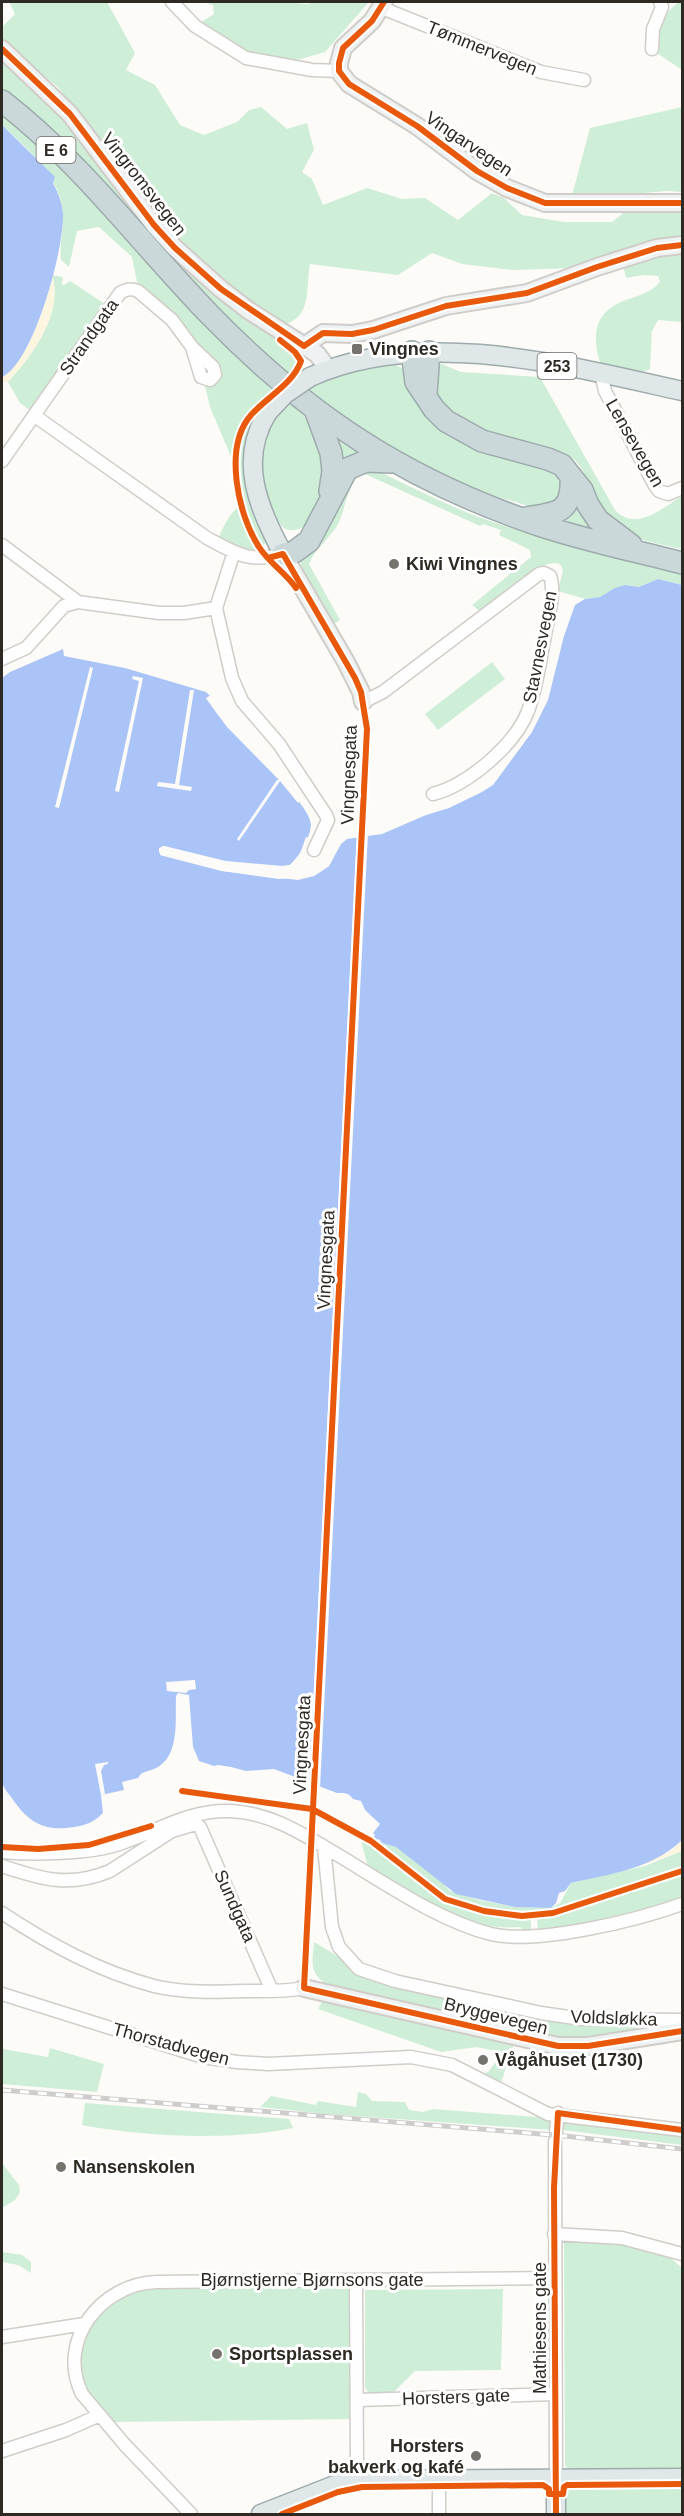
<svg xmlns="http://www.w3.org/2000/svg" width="684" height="2516" viewBox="0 0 684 2516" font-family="Helvetica,sans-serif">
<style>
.green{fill:#ceeed8}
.sand{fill:#fcf6e0}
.water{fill:#aac4f7}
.pier{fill:#fdfbf8}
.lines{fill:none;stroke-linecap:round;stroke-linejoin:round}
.street-casing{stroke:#d0cdc8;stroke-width:15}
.secondary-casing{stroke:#d0cdc8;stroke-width:20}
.primary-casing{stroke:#9eabac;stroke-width:21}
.highway-casing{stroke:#9eabac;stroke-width:24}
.street{stroke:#fffefe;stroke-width:12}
.secondary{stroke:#eff2f3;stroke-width:16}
.primary{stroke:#dfe7e8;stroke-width:18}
.highway{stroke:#cad8da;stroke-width:21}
.rail-casing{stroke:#cecdcc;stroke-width:5}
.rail{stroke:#fff;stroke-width:3;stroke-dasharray:9;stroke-linecap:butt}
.primary-bridge-casing{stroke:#9eabac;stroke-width:21;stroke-linecap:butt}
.primary-bridge{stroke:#dfe7e8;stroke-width:18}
.cycleway-casing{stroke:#fff;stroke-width:10}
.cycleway{stroke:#e8590c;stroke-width:6}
.poi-dot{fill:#76726d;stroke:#fff;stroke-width:2}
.labels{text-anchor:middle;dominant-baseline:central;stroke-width:6;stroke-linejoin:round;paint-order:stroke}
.shield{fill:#fff;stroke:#6d6964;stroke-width:1.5}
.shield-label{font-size:16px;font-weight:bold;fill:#2e2922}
.street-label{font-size:18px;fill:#2e2922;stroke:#fff}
.poi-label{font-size:18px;font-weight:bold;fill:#2e2922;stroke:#fff;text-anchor:start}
</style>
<rect width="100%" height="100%" fill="#fdfbf8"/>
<path class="green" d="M9,2H107L135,53L126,70L155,85L180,125L204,135L237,122L249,110L261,107L287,129L307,123L314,150L302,172L312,179L323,205L367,188L402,199L425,198L458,220L492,193L504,198L522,215L564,222H612L627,210L682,207V238L575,268L513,270L462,264L432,253L398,275L310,264C305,290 313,315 284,325L226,286L164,227L58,87L2,42V27L15,14Z
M204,2H283L307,4L316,2H369L325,52L294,61L244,52L198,24L214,14L213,5Z
M679,2H682V70L657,53C657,31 661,15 679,2Z
M2,55L74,125L127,200L275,334L277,341L298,359L299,365L287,379L2,93Z
M682,107V192L667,191L571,199L590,128Z
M2,112L50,154L214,334L272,390C250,415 237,429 234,464L210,407L205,386L213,384L220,376L217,362L201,348L167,308L137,282L132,257L99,227L77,231L69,267L61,260C59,244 64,230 63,214C62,179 26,147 2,125Z
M682,252V322L658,320L652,331L650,369L638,374L602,368C594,346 590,319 615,305C631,296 648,296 660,282L658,276L644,275L626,278L623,265Z
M52,275L63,277L62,284L64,285L70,281L105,304L31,411L20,403L8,382C32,356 64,313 52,275Z
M392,363L403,369L420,400L530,464L560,474L567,499L538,509L489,494L414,461L303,391L335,373Z
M442,364L461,372L540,377L615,510C636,532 661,509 682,496V549C659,544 634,540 613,526C589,509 593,467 566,454C553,448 535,448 521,444C495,438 446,422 436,395C434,387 436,375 435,367Z
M288,402C300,411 315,425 322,439C333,461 324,534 289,530C274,528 261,486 259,472C258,463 260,448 263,440C267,426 278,412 288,402Z
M259,412C255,424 248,436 246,447C239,481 252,513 266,543C251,558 234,547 218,539C224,525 230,512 243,503C238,473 233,435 259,412Z
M332,431L362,451L343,465Z
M374,469C414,488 453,509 496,523C557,544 620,557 682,572V585L658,579L639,587L625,585L600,597L585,599L558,591L563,570L560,564C540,557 497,598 480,611L472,605L531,557L530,550L499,535L501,530L483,524L480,526L365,474C348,477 346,508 339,522C332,537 315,548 309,564L340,620L332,625L301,569V559L346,477Z
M577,497L608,537L550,521Z
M492,662L505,679L438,730L425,714Z
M360,1837L447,1903L494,1915L528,1918L531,1920V1931L522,1932L521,1927C513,1927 505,1928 498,1927C450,1922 409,1890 368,1867Z
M382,1843L396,1847L436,1876L450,1891L479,1900L515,1907L551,1908L560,1903L571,1883L645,1866L682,1851V1898L603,1920L538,1930L537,1918L563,1912V1908C527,1918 483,1914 449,1899C434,1893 420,1877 408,1867C400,1861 384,1852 382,1843Z
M314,1942L341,1958L434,1993L659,2025L597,2036L563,2039L330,1987C309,1973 312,1966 314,1942Z
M324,1998L514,2043L501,2083L482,2074L488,2072L497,2060L496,2051L476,2047L441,2052L318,2009Z
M2,2044L3,2049L48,2057L50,2048L104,2064L97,2092L2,2084Z
M358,2092L366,2094L372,2101L405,2102L409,2110L423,2112L433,2109L549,2118L552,2130L327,2114L260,2107L271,2096L316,2105L318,2101L356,2107Z
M85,2103L289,2119L293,2128C230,2141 145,2137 82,2125Z
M564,2118L608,2122L682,2136V2145L563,2130Z
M2,2163L19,2185L20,2192L15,2200L2,2208Z
M592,2238L663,2251L682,2268V2469H568L565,2465L564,2240Z
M2,2252L22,2255L31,2262V2273L18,2265L2,2262Z
M349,2285L351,2288L354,2419L113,2422C101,2409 85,2395 81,2377C73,2342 97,2308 127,2293C134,2290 143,2289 150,2287Z
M503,2289L501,2370L415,2371L391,2395L371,2396L365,2388V2290Z
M682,2486V2514H564V2487Z"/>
<path class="sand" d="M52,275C64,313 32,356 8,382H2V377L6,375L30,341L41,315Z
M682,1840V1851L638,1867L672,1850Z"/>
<path class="water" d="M2,125L55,177L53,183C58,193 62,202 63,213C65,246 34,363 2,377Z
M658,579L682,585V1840C652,1869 610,1874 571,1883L565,1891L559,1893L556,1903L551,1908L515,1907L456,1894L396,1847L382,1843L379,1839L377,1841L373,1838L375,1835L373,1833L380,1824L365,1810L361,1801L353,1799C348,1792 344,1793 337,1793L274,1769L246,1771L231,1767L218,1765L214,1766L199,1761L193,1747L189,1695L178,1693L176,1696C175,1718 180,1754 158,1767C150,1772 142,1770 138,1778L122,1782L124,1790L101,1795L103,1813C94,1822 87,1825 74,1827C43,1832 28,1822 11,1797C7,1791 3,1788 2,1781V678L10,672L63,649L64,656L125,668L206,692L210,696L206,698C213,708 220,718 228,727C244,745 311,804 311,825C310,838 300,856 290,865C249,871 203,857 164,846H162L160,855L222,871L279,879L314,876L329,866L341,844L347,839L382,834L426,815L449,808L482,792L493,785L532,732L548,700L564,636L575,605L585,599L600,597L615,588L625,585L639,587Z"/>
<path class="pier" d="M90,667L93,668L59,808L55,807Z
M133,676L143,678L119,792L115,791L139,681L132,679Z
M190,690H194L179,785L192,787L191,791L157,786L158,782L175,784Z
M211,695L210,699L230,725L289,785L300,800L298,803L280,781L239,841L237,839L277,780H279L227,727L206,698Z
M368,833L320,1788L309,1785L357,834Z
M306,837L309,838L303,856L292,867L284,869L226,864L162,849L163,853L222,868L297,877L313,873L327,864L333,852L334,856L329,866L314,876L298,880L222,871L161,855L159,852V848L164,846L226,861L283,866L290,865L300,854Z
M195,1680L196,1689L189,1690L186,1693L167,1691L166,1682Z
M108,1762V1764L104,1765L101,1771L105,1794L101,1795L95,1764Z"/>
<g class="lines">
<g class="street-casing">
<path id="street" d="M172,2L195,26L246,58L312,70L339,71
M382,8L541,72L584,80
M652,49L653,29L662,7L660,2
M601,373L605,391L654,484L659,491L668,494L682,488
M35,416L207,538C237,554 249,563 283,554
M2,461L120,293C126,289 131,288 138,291L172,320L192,347L213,367L215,375L210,380L201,377L192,347
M2,545L78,602L159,613H184L216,608L232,678L242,701L279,744L326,815L328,820L314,850
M216,608L234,552
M2,659L26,648L64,606L78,602
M363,702L383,692L539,574L544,573L550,576C556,592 548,617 545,635C540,660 537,687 528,711C515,745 468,785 433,794
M324,1847L332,1927L339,1947L359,1969L395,1981L541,2013L582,2019L682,2020
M2,1852C32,1855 90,1854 119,1844C156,1832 189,1809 231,1811C272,1813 304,1835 338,1855C385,1883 439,1921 491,1934C537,1945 638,1920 682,1904
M2,1866C41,1879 69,1888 110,1871L172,1831L196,1824L200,1827L272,1991
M2,1913C49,1944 98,1971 154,1986C183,1993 215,1992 245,1991C265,1991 284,1992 304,1988
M2,1994L203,2057L237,2062L268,2064L411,2057L452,2065L548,2114L682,2130
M556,2132L558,2113
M555,2141L556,2479
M554,2234L622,2238L682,2254
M356,2281L357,2468L359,2480
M2,2337L84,2324
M358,2400L555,2394
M2,2451L66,2430L100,2415
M439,2478V2514
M191,2514L125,2445L82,2394C56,2341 101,2284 156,2282L554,2278"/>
</g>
<g class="secondary-casing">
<path id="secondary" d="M384,2L372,21L343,48L339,63V71L349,84L417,126L477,171L507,188L545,203H682
M2,49L70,114L154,225L175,248L221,289L248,310L317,354L328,369
M304,346L323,333L352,334L373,330L446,306L527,293L597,267L657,248L682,245
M283,554L346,662L361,692L363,702
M304,1988L558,2046H588L682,2031"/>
</g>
<g class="primary-casing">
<path id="primary" d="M310,377C421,326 569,366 682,391
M268,412C237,461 259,508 283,554
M556,2479V2514
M261,2514L335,2485L359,2480L682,2478"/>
</g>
<g class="highway-casing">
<path id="highway" d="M2,101C81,162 141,244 210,315C309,417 407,481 542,526C588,541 636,551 682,563
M412,352L416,382L434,409L446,421L482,441L548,459L562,465L582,490L588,505L598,520L631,545
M426,394L429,352
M316,412L331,453L333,471L330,491
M526,518C558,513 573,513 571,476
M283,554L294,552L309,541L347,469L366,461L391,462"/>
</g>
<use href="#street" class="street"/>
<use href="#secondary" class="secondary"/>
<use href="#primary" class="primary"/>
<use href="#highway" class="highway"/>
<g class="rail-casing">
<path id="rail" d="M2,2090L565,2136L682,2149"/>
</g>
<use href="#rail" class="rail"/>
<g class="primary-bridge-casing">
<path id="primary-bridge" d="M268,412L285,394L310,377"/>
</g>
<use href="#primary-bridge" class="primary-bridge"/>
<g class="cycleway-casing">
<path id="cycleway" d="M384,2L372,21L343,48L339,63V71L349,84L417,126L477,171L507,188L545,203H682
M2,49L70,114L154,225L175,248L221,289L304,346L323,333L352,334L373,330L446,306L527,293L597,267L657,248L682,245
M280,340L295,352L301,361C293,384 267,397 251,415C223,447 238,515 259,547C269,563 286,573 296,588
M268,558L283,554L355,678L361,692L367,729L304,1988L558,2046H588L682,2031
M182,1791L312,1809L371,1841L445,1899L484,1911L522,1916L553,1913L682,1871
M2,1847L38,1849L89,1845L151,1826
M282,2514L338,2492L362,2487L543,2485L549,2489V2494H563L564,2487L567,2485L682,2484
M556,2514L554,2188L558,2113L682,2130"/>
</g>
<use href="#cycleway" class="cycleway"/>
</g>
<g class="poi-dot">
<rect x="351" y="343" width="12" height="12" rx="3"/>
<circle cx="394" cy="564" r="6"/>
<circle cx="483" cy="2060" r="6"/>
<circle cx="61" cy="2167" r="6"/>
<circle cx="217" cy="2354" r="6"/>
<circle cx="476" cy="2456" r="6"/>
</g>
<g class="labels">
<g class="shield">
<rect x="36.5" y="137" width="39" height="26" rx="4.5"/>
<rect x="537.5" y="353" width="39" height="26" rx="4.5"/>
</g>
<g class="shield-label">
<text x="56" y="150">E 6</text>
<text x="557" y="366">253</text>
</g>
<g class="street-label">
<text transform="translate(482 48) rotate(22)">Tømmervegen</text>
<text transform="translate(469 144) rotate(34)">Vingarvegen</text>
<text transform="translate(144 184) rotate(52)">Vingromsvegen</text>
<text transform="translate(89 337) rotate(-55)">Strandgata</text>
<text transform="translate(635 443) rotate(60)">Lensevegen</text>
<text transform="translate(540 647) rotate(-79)">Stavnesvegen</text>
<text transform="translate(349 775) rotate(-88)">Vingnesgata</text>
<text transform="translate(326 1260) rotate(-87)">Vingnesgata</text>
<text transform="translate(302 1745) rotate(-87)">Vingnesgata</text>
<text transform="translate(235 1906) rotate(66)">Sundgata</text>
<text transform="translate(496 2016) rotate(14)">Bryggevegen</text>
<text transform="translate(614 2018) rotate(2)">Voldsløkka</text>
<text transform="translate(171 2044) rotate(15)">Thorstadvegen</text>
<text x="312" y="2280">Bjørnstjerne Bjørnsons gate</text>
<text transform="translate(540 2328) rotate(-90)">Mathiesens gate</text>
<text transform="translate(456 2397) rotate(-2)">Horsters gate</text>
</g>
<g class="poi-label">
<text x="369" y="349">Vingnes</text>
<text x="406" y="564">Kiwi Vingnes</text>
<text x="495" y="2060">Vågåhuset (1730)</text>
<text x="73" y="2167">Nansenskolen</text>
<text x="229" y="2354">Sportsplassen</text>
<text x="464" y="2446" text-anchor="end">Horsters<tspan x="464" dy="21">bakverk og kafé</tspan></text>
</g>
</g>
<rect width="684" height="2516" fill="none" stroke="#2e2922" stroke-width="6"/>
</svg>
